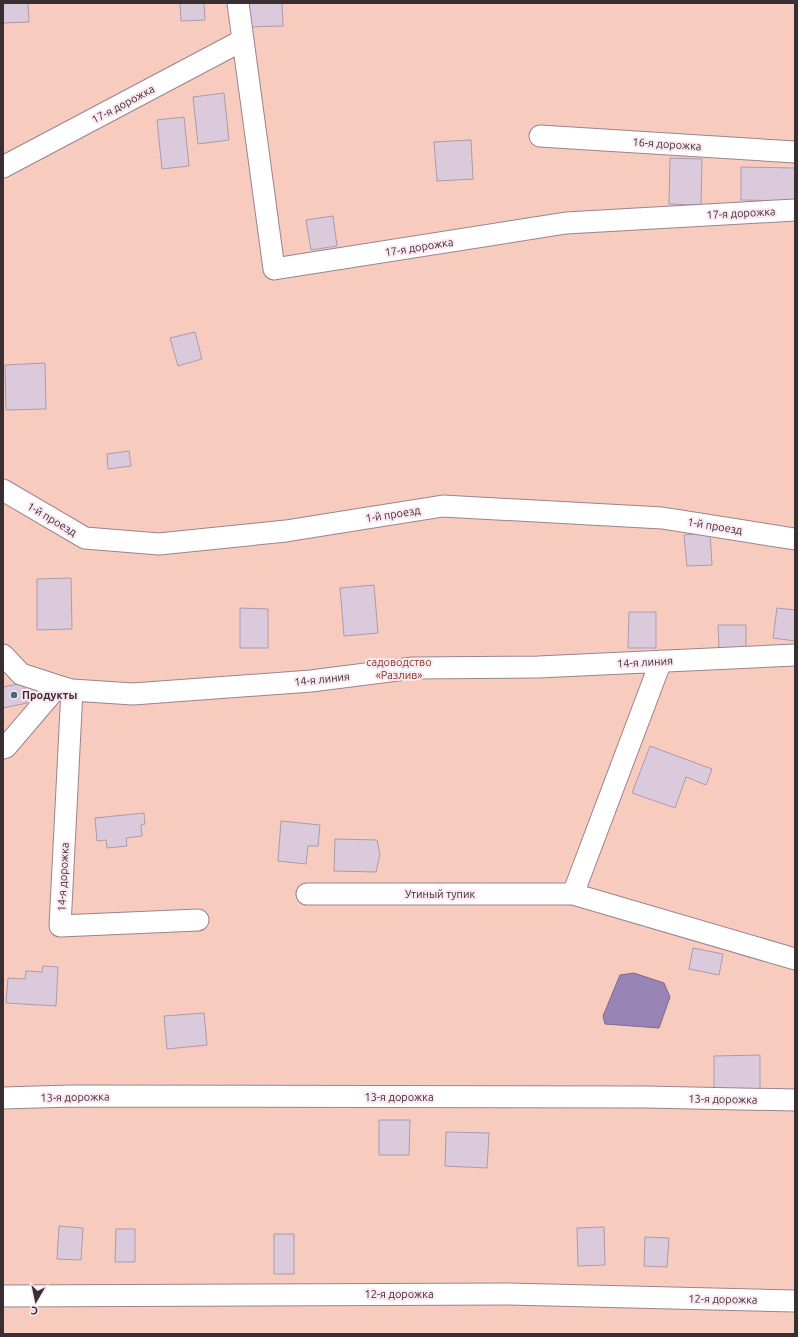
<svg xmlns="http://www.w3.org/2000/svg" width="798" height="1337" viewBox="0 0 798 1337" font-family="Ubuntu,sans-serif">
<style>
.green{fill:#f8cbbf}
.water{fill:#9885b6;stroke:#7c6b8f}
.building{fill:#dbc9dc;stroke:#ac9bad}
.lines{fill:none;stroke-linecap:round;stroke-linejoin:round}
.minor-casing{stroke:#9b838e;stroke-width:23}
.minor{stroke:#fff;stroke-width:21}
.poi-dot{fill:#376e89;stroke:#fde7f1;stroke-width:1.5}
.labels{text-anchor:middle;dominant-baseline:central;stroke-width:4;stroke-linejoin:round;paint-order:stroke}
.street-label{font-size:11px;fill:#392f33;stroke:#fde7f1}
.park-label{font-size:11px;fill:#823928;stroke:#fde7f1}
.poi-label{font-size:11px;font-weight:bold;fill:#392f33;stroke:#fde7f1;text-anchor:start}
</style>
<rect width="100%" height="100%" fill="#fde7f1"/>
<path class="green" d="M3,3H795V1334H3Z"/>
<path class="water" d="M634,973L664,983L670,997L659,1028L605,1024L603,1016L620,975Z"/>
<path class="building" d="M3,3H28L29,22L3,23Z
M180,3H204L205,20L181,21Z
M246,3H282L283,26L248,27Z
M224,93L229,140L198,144L193,97Z
M184,117L189,166L162,169L157,120Z
M471,140L473,179L437,181L434,142Z
M670,158L702,159L701,205L669,204Z
M741,167L795,168V201L741,200Z
M333,216L337,246L311,250L306,220Z
M195,332L202,359L178,366L170,338Z
M45,363L46,409L6,410L5,365Z
M129,451L131,466L108,469L107,454Z
M710,533L712,565L687,566L684,535Z
M71,578L72,629L37,630V579Z
M374,585L378,633L344,636L340,588Z
M240,608L268,609V648H240Z
M777,608L795,610V641L773,638Z
M629,612H656V648H628Z
M718,625H746V648H719Z
M23,683L27,703L3,708V687Z
M650,746L712,769L706,785L686,777L675,808L632,793Z
M144,813L145,824L141,825L142,836L126,838L127,846L107,848L106,840L97,841L95,818Z
M281,821L320,825L318,846H308L306,864L278,861Z
M335,839L377,840L380,854L376,872L334,871Z
M693,948L723,954L719,975L689,969Z
M43,966L58,967L56,1006L6,1003L8,978L25,979L26,971L42,972Z
M204,1013L207,1045L167,1049L164,1016Z
M760,1055V1090H714V1056Z
M379,1120H410L409,1155H379Z
M446,1132L489,1133L487,1168L445,1166Z
M59,1226L83,1228L81,1260L57,1259Z
M604,1227L605,1265L578,1266L577,1228Z
M116,1229H135V1262H115Z
M274,1234H294V1274H274Z
M645,1237L669,1238L667,1267L644,1266Z"/>
<g class="lines">
<g class="minor-casing">
<path id="minor" d="M238,3L274,269L566,223L795,210
M540,136L795,152
M3,167L243,40
M3,490L85,538L159,544L286,531L443,506L662,518L795,539
M3,655L21,674L58,686L72,690L133,694L311,681L413,668L538,667L795,655
M72,690L60,926L198,920
M3,748L6,747L58,686
M307,894H573L795,959
M573,894L661,661
M3,1098L72,1096L645,1097L795,1100
M3,1296L508,1294L795,1301"/>
</g>
<use href="#minor" class="minor"/>
</g>
<circle class="poi-dot" cx="14" cy="695" r="4"/>
<g class="labels">
<g class="street-label">
<text transform="translate(123 104) rotate(-28)">17-я дорожка</text>
<text transform="translate(667 144) rotate(4)">16-я дорожка</text>
<text transform="translate(741 213) rotate(-3)">17-я дорожка</text>
<text transform="translate(419 247) rotate(-9)">17-я дорожка</text>
<text transform="translate(393 514) rotate(-9)">1-й проезд</text>
<text transform="translate(52 519) rotate(31)">1-й проезд</text>
<text transform="translate(715 526) rotate(9)">1-й проезд</text>
<text transform="translate(645 662) rotate(-3)">14-я линия</text>
<text transform="translate(322 679) rotate(-6)">14-я линия</text>
<text transform="translate(63 877) rotate(-87)">14-я дорожка</text>
<text x="440" y="894">Утиный тупик</text>
<text transform="translate(75 1097) rotate(-1)">13-я дорожка</text>
<text x="399" y="1097">13-я дорожка</text>
<text transform="translate(723 1099) rotate(1)">13-я дорожка</text>
<text x="399" y="1294">12-я дорожка</text>
<text transform="translate(723 1299) rotate(1)">12-я дорожка</text>
</g>
<g class="park-label">
<text x="399" y="662">садоводство<tspan x="399" dy="13">«Разлив»</tspan></text>
</g>
<g class="poi-label">
<text x="22" y="695">Продукты</text>
</g>
</g>
<rect width="798" height="1337" fill="none" stroke="#392f33" stroke-width="8"/>
<g transform="translate(36 1301) rotate(189)" stroke="#fde7f1" stroke-width="3" paint-order="stroke">
<path d="M0-3L7 15L0 10L-7 15Z" fill="#392f33"/>
<text y="-6" font-size="11" font-weight="bold" text-anchor="middle" fill="#392f33">С</text>
</g>
</svg>
